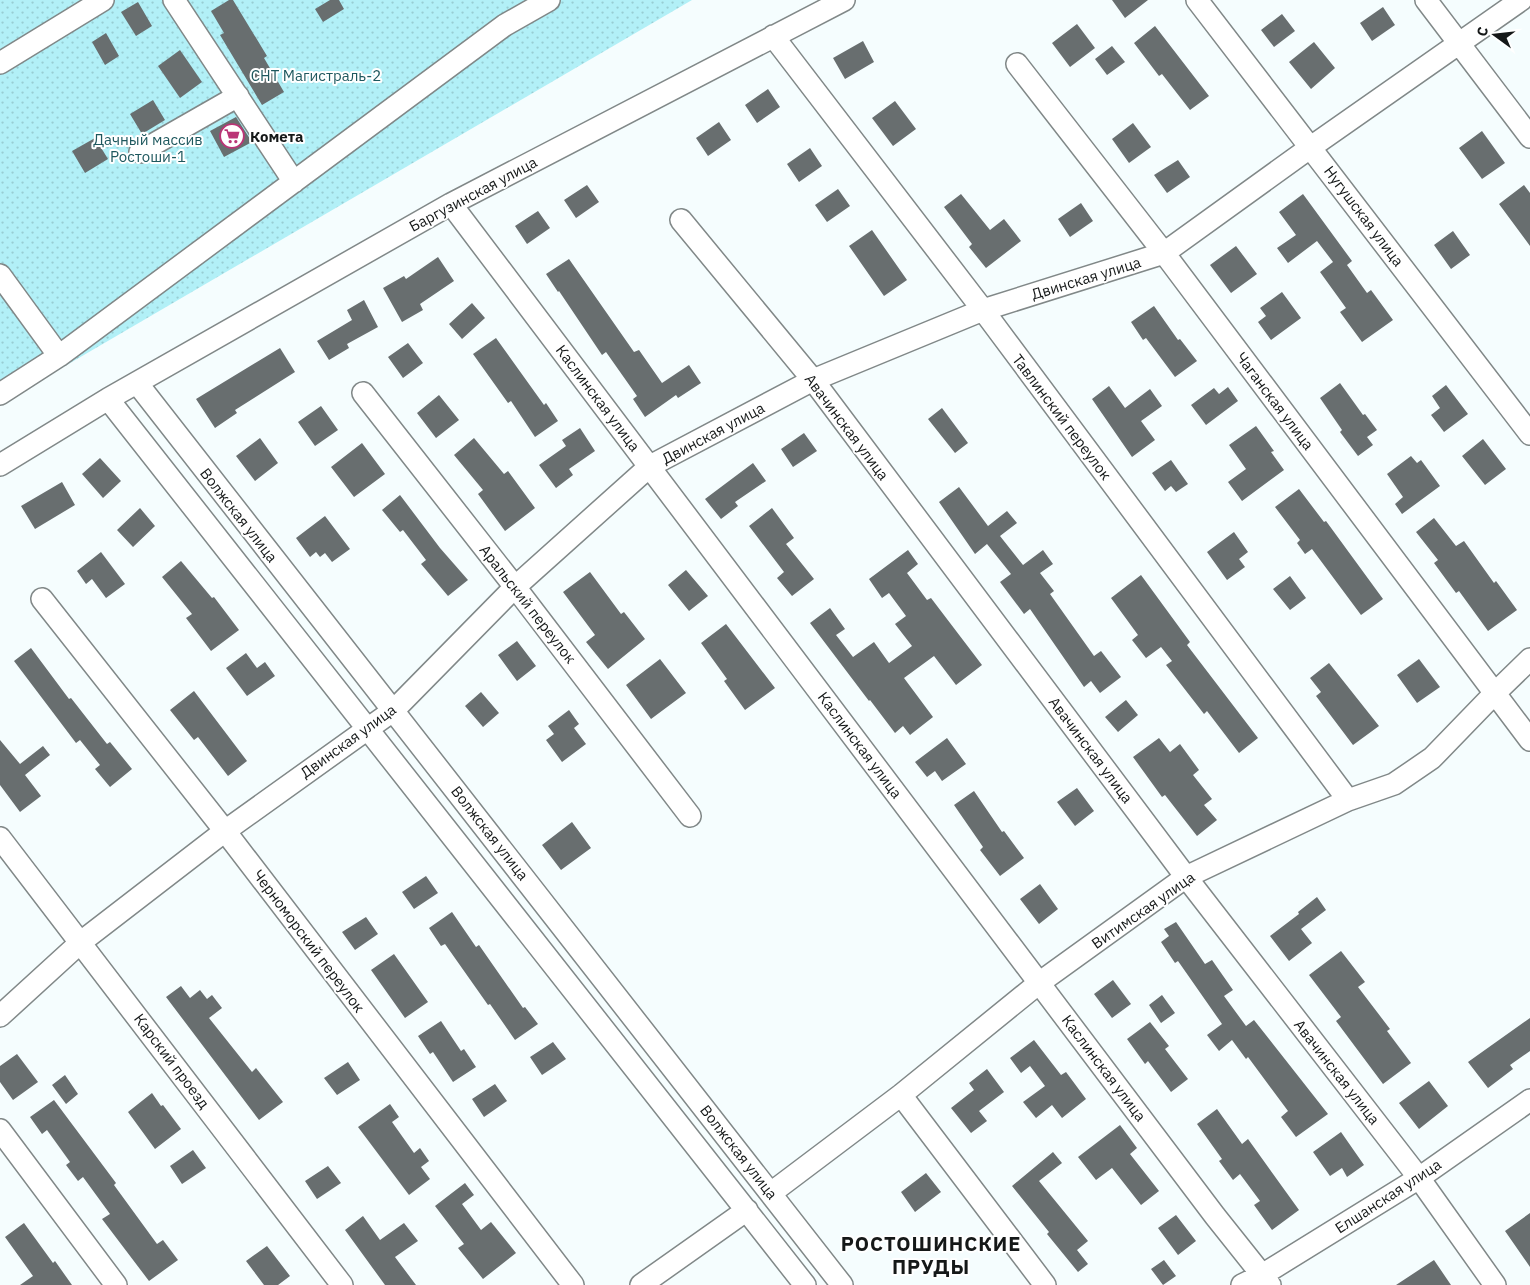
<svg xmlns="http://www.w3.org/2000/svg" width="1530" height="1285" viewBox="0 0 1530 1285" font-family="'IBM Plex Sans',sans-serif">
<style>
.garden{fill:url(#garden-dots)}
.building{fill:#686e6f}
.lines{fill:none;stroke-linecap:round;stroke-linejoin:round}
.minor-casing{stroke:#818888;stroke-width:24}
.minor{stroke:#fff;stroke-width:21}
.labels{text-anchor:middle;dominant-baseline:central;stroke-width:4;stroke-linejoin:round;paint-order:stroke}
.park-label{font-size:15px;fill:#1e585e;stroke:#fff}
.poi-label{font-size:15px;font-weight:bold;fill:#151818;stroke:#fff;text-anchor:start}
.street-label{font-size:15px;fill:#151818;stroke:#fff}
.district-label{font-size:20px;font-weight:bold;letter-spacing:1px;fill:#151818;stroke:#fff}
</style>
<defs>
<pattern id="garden-dots" width="8" height="8" patternUnits="userSpaceOnUse" patternTransform="scale(1.25)"><rect width="8" height="8" fill="#b2f0f7"/><path d="M2 2h.1M6 6h.1" fill="none" stroke="#98cdd3" stroke-width="1.8" stroke-linecap="round"/></pattern>
</defs>
<rect width="100%" height="100%" fill="#f5fdfe"/>
<path class="garden" d="M0,0H692L0,404Z"/>
<path class="building" d="M229,0H233L267,56L264,58L284,92L262,105L220,35L224,33L211,11Z
M330,0H339L344,9L323,22L315,9Z
M1112,0H1148L1125,18Z
M138,2L152,26L136,36L121,12Z
M1383,7L1395,25L1372,41L1360,23Z
M1282,14L1295,31L1274,47L1261,30Z
M1077,24L1095,48L1070,67L1052,43Z
M1155,26L1209,96L1190,110L1162,74L1159,76L1134,43Z
M106,33L119,56L105,65L92,42Z
M863,41L874,62L845,79L833,58Z
M1314,42L1335,68L1311,89L1289,62Z
M1112,46L1125,62L1107,75L1095,59Z
M180,50L202,82L180,98L158,66Z
M768,89L780,107L757,123L745,105Z
M153,100L165,120L142,134L130,114Z
M895,101L916,129L893,146L872,118Z
M236,117L252,142L224,157L210,131Z
M719,122L731,140L708,156L696,138Z
M1133,123L1151,147L1129,163L1112,139Z
M1482,131L1505,163L1482,179L1459,148Z
M95,138L108,159L85,173L72,151Z
M810,148L822,166L799,182L787,164Z
M1178,160L1190,177L1167,193L1154,175Z
M587,185L599,202L576,218L564,200Z
M1524,185L1530,193V246L1499,204Z
M838,189L850,206L827,222L815,205Z
M961,194L990,230L1004,219L1021,241L986,268L969,247L972,244L944,207Z
M1303,194L1352,261L1347,265L1367,293L1371,290L1393,320L1362,342L1340,312L1346,308L1320,272L1333,262L1317,241L1288,263L1277,248L1296,235L1279,212Z
M1081,203L1093,221L1070,237L1058,219Z
M538,211L550,228L527,244L515,226Z
M872,230L907,280L884,296L849,246Z
M1453,231L1470,255L1451,269L1434,245Z
M1236,246L1257,274L1231,293L1210,265Z
M438,257L454,281L420,304L423,310L402,322L383,288L404,276L406,279Z
M569,259L634,352L639,350L662,383L689,365L701,383L678,398L676,395L645,417L633,399L637,396L606,352L602,355L559,291L558,292L546,274Z
M1282,292L1301,318L1271,340L1258,322L1266,316L1260,308Z
M364,300L378,327L347,344L349,348L329,360L317,341L352,320L347,310Z
M472,303L485,318L462,339L449,324Z
M1154,306L1178,340L1180,339L1197,361L1175,377L1146,338L1143,340L1131,322Z
M496,338L544,405L546,403L558,421L535,437L511,401L508,403L473,354Z
M408,343L423,363L403,378L388,357Z
M280,348L295,372L235,410L237,413L215,428L196,399Z
M1340,383L1363,415L1365,414L1377,430L1367,437L1373,445L1358,456L1340,432L1342,430L1320,398Z
M1446,385L1468,414L1444,432L1431,415L1440,408L1432,396Z
M1109,386L1125,408L1150,389L1162,406L1141,421L1155,440L1132,457L1092,399Z
M1228,387L1238,401L1206,425L1191,405L1214,388L1219,394Z
M439,395L459,420L436,438L417,413Z
M321,406L338,430L315,446L298,422Z
M942,408L968,443L955,453L928,419Z
M1256,426L1274,451L1271,452L1284,470L1242,501L1228,482L1246,469L1229,445Z
M580,428L595,451L569,469L573,475L556,488L539,465L566,446L562,440Z
M804,433L817,451L793,467L781,449Z
M260,438L278,463L255,481L236,456Z
M474,438L504,474L508,471L535,508L505,531L478,494L483,490L454,455Z
M1483,439L1506,469L1485,485L1462,456Z
M362,443L385,474L354,497L331,467Z
M1411,456L1417,463L1421,460L1440,486L1402,514L1395,504L1403,497L1387,474Z
M100,458L121,481L103,498L82,474Z
M1171,460L1188,484L1176,492L1171,486L1165,491L1152,473Z
M753,463L766,481L735,502L738,506L721,519L705,499Z
M62,482L75,505L35,529L21,506Z
M959,487L988,526L1007,511L1017,523L1000,536L1023,565L1043,550L1053,564L1040,573L1054,591L1050,594L1094,656L1101,651L1121,677L1100,693L1091,681L1084,687L1030,609L1024,614L1000,582L1011,574L987,544L975,554L939,502Z
M1299,489L1324,522L1326,521L1383,599L1361,615L1312,549L1305,554L1297,543L1300,540L1275,507Z
M400,495L440,548L468,580L448,596L421,564L426,560L403,530L400,532L382,510Z
M140,508L155,526L133,547L117,530Z
M772,508L794,538L786,544L814,579L792,596L777,578L784,572L749,526Z
M325,516L350,549L332,562L325,553L320,557L316,552L310,557L296,538Z
M1434,518L1456,546L1464,541L1494,583L1496,581L1517,610L1488,631L1459,591L1456,593L1434,563L1438,560L1416,532Z
M1234,532L1248,552L1239,559L1245,567L1227,580L1207,552Z
M908,550L918,564L907,573L927,600L931,598L982,665L956,685L934,656L904,678L933,717L910,735L903,726L895,733L870,700L869,701L810,623L830,608L845,629L836,635L853,657L874,642L889,663L912,646L895,624L906,616L889,593L882,598L869,579Z
M101,552L125,584L106,598L92,579L86,584L77,571Z
M181,561L212,598L214,597L239,630L211,651L186,618L192,614L162,577Z
M686,570L708,596L689,611L668,585Z
M590,572L621,614L624,612L645,639L608,669L586,642L595,635L563,592Z
M1141,575L1190,642L1187,645L1258,738L1239,753L1207,711L1204,714L1166,665L1172,661L1161,647L1146,658L1132,640L1138,635L1111,598Z
M1290,576L1306,598L1290,610L1273,589Z
M726,624L775,688L745,710L724,681L727,679L701,643Z
M517,641L536,666L517,681L498,655Z
M31,648L69,699L71,698L107,744L110,742L132,769L110,787L95,769L100,765L80,740L76,743L14,661Z
M246,653L257,668L265,662L275,676L247,696L226,668Z
M660,659L686,693L651,719L626,685Z
M1419,659L1440,687L1417,703L1397,675Z
M1329,663L1379,726L1353,745L1316,696L1321,692L1310,678Z
M194,691L247,761L228,776L198,737L194,740L170,710Z
M481,692L499,713L483,727L465,706Z
M1126,700L1138,715L1118,732L1105,717Z
M569,710L579,724L574,728L586,744L562,762L546,740L554,734L548,726Z
M947,738L966,764L942,781L935,771L927,777L915,762Z
M1159,738L1170,752L1180,744L1199,770L1193,775L1212,799L1204,805L1217,820L1197,836L1165,795L1162,797L1133,757Z
M0,740L20,764L43,746L50,755L25,775L41,796L20,812L0,785Z
M1077,788L1094,811L1075,826L1057,802Z
M974,791L1002,832L1004,831L1024,858L1000,876L980,850L983,847L954,805Z
M572,822L591,848L561,870L542,845Z
M426,876L438,893L414,909L402,892Z
M1040,884L1058,909L1039,924L1020,899Z
M1317,897L1326,910L1301,929L1312,943L1289,961L1270,936L1299,914L1298,912Z
M452,912L476,947L479,945L523,1008L525,1007L538,1024L515,1040L490,1004L488,1005L445,944L441,946L429,928Z
M366,917L378,934L355,950L342,932Z
M1176,922L1205,964L1212,960L1233,990L1224,996L1246,1026L1254,1020L1328,1114L1296,1137L1281,1117L1288,1111L1248,1057L1246,1059L1232,1040L1219,1051L1207,1035L1222,1024L1178,961L1175,963L1161,942L1169,936L1164,929Z
M1341,951L1365,982L1358,987L1390,1029L1387,1031L1411,1063L1383,1084L1336,1021L1341,1017L1309,975Z
M394,954L428,1002L405,1018L371,970Z
M1113,980L1131,1004L1112,1018L1094,994Z
M181,986L190,998L200,990L207,999L212,995L222,1008L209,1018L252,1072L256,1068L283,1102L259,1120L166,997Z
M1162,995L1175,1013L1161,1023L1149,1005Z
M1530,1018V1051L1510,1065L1513,1069L1488,1088L1468,1062Z
M441,1021L461,1051L464,1049L476,1067L453,1082L433,1052L430,1054L418,1036Z
M1150,1022L1169,1046L1165,1049L1188,1079L1171,1092L1148,1061L1145,1064L1127,1039Z
M1034,1040L1061,1075L1066,1072L1086,1099L1062,1118L1052,1105L1036,1118L1023,1102L1045,1086L1030,1066L1021,1073L1010,1058Z
M553,1042L566,1059L542,1075L530,1057Z
M17,1054L38,1082L13,1100L0,1082V1066Z
M348,1062L360,1080L337,1095L324,1078Z
M987,1069L1004,1092L979,1111L987,1121L971,1133L951,1108L974,1090L969,1083Z
M65,1075L78,1094L66,1104L52,1085Z
M1429,1081L1448,1106L1419,1129L1399,1103Z
M495,1084L507,1101L484,1117L472,1099Z
M152,1093L161,1106L163,1105L181,1129L155,1149L128,1112Z
M54,1100L116,1183L114,1185L157,1244L163,1240L178,1260L149,1281L102,1219L110,1214L83,1177L78,1181L66,1165L70,1162L47,1130L42,1134L30,1117Z
M390,1104L399,1117L392,1122L414,1153L420,1148L429,1161L421,1167L430,1179L409,1195L358,1127Z
M1217,1109L1242,1144L1248,1139L1299,1210L1272,1230L1254,1205L1260,1201L1240,1174L1233,1180L1219,1161L1222,1159L1197,1124Z
M1120,1125L1137,1148L1130,1154L1159,1191L1141,1205L1112,1168L1096,1180L1078,1157Z
M1341,1132L1364,1165L1347,1177L1342,1168L1330,1176L1313,1152Z
M193,1150L206,1168L182,1184L170,1166Z
M1053,1152L1062,1163L1039,1181L1088,1241L1077,1250L1088,1264L1078,1272L1047,1234L1049,1232L1012,1186Z
M328,1166L341,1183L317,1199L305,1181Z
M926,1173L941,1192L915,1212L901,1192Z
M465,1183L474,1195L462,1204L481,1230L491,1222L516,1253L483,1279L458,1248L464,1244L435,1206Z
M1530,1213V1267L1505,1231Z
M1176,1215L1196,1241L1178,1255L1158,1228Z
M363,1216L380,1240L404,1223L418,1241L395,1257L416,1285H385L345,1230Z
M24,1223L53,1263L55,1261L72,1285H20L33,1276L5,1237Z
M267,1246L290,1276L278,1285H264L246,1261Z
M1164,1260L1176,1276L1163,1285L1151,1269Z
M1434,1260L1451,1285H1396Z"/>
<g class="lines">
<g class="minor-casing">
<path id="minor" d="M174,0L294,182
M1197,0L1530,434
M1426,0L1530,137
M773,36L983,310L1348,800
M0,63L103,0
M1017,64L1164,253L1530,740
M140,152L238,96
M451,204L1215,1216L1270,1285
M681,220L813,380L1186,877L1419,1178L1495,1285
M0,275L59,356
M137,383L842,1285
M363,393L515,587L690,816
M0,394L59,356L505,25L549,0
M108,399L805,1285
M0,465L108,399L451,204L844,0
M42,599L225,831L573,1285
M0,838L342,1285
M0,1016L81,942L225,831L394,710L515,587L650,466L813,380L983,310L1164,253L1311,147L1521,0
M901,1095L1045,1285
M0,1130L116,1285
M771,1193L901,1095L1039,983L1186,877L1348,800L1394,784L1432,758L1494,694L1530,659
M641,1285L747,1210
M1242,1285L1262,1275L1419,1178L1530,1100"/>
</g>
<use href="#minor" class="minor"/>
</g>
<defs>
<g id="supermarket-ring" transform="scale(1.25)"><circle r="9.5" fill="#fff" stroke="#ba3476" stroke-width="1.5"/><path d="M-6-5.5h2.5l.6 2H6L4.5 2H-2.5L-4.4-4H-6ZM-1.5 3.2a1.3 1.3 0 1 0 .1 0ZM3 3.2a1.3 1.3 0 1 0 .1 0Z" fill="#ba3476"/></g>
</defs>
<g fill-rule="evenodd">
<use href="#supermarket-ring" x="232" y="136"/>
</g>
<g class="labels">
<g class="park-label">
<text x="316" y="75">СНТ Магистраль-2</text>
<text x="148" y="139">Дачный массив<tspan x="148" dy="17">Ростоши-1</tspan></text>
</g>
<g class="poi-label">
<text x="250" y="136">Комета</text>
</g>
<g class="street-label">
<text transform="translate(473 194) rotate(-28)">Баргузинская улица</text>
<text transform="translate(1364 216) rotate(53)">Нугушская улица</text>
<text transform="translate(1086 278) rotate(-17)">Двинская улица</text>
<text transform="translate(598 398) rotate(53)">Каслинская улица</text>
<text transform="translate(1275 401) rotate(53)">Чаганская улица</text>
<text transform="translate(1062 417) rotate(53)">Тавлинский переулок</text>
<text transform="translate(847 427) rotate(53)">Авачинская улица</text>
<text transform="translate(713 433) rotate(-28)">Двинская улица</text>
<text transform="translate(239 515) rotate(52)">Волжская улица</text>
<text transform="translate(528 604) rotate(52)">Аральский переулок</text>
<text transform="translate(348 741) rotate(-36)">Двинская улица</text>
<text transform="translate(860 745) rotate(53)">Каслинская улица</text>
<text transform="translate(1091 750) rotate(53)">Авачинская улица</text>
<text transform="translate(490 833) rotate(52)">Волжская улица</text>
<text transform="translate(1143 910) rotate(-35)">Витимская улица</text>
<text transform="translate(309 941) rotate(53)">Черноморский переулок</text>
<text transform="translate(172 1061) rotate(53)">Карский проезд</text>
<text transform="translate(1104 1068) rotate(53)">Каслинская улица</text>
<text transform="translate(1337 1072) rotate(52)">Авачинская улица</text>
<text transform="translate(739 1152) rotate(52)">Волжская улица</text>
<text transform="translate(1388 1196) rotate(-33)">Елшанская улица</text>
</g>
<g class="district-label">
<text x="931" y="1243">РОСТОШИНСКИЕ<tspan x="931" dy="23">ПРУДЫ</tspan></text>
</g>
</g>
<g transform="translate(1495 35) rotate(285)" stroke="#ffffff" stroke-width="4" paint-order="stroke">
<path d="M0-4L9 19L0 12L-9 19Z" fill="#151818"/>
<text y="-8" font-size="14" font-weight="bold" text-anchor="middle" fill="#151818">С</text>
</g>
</svg>
